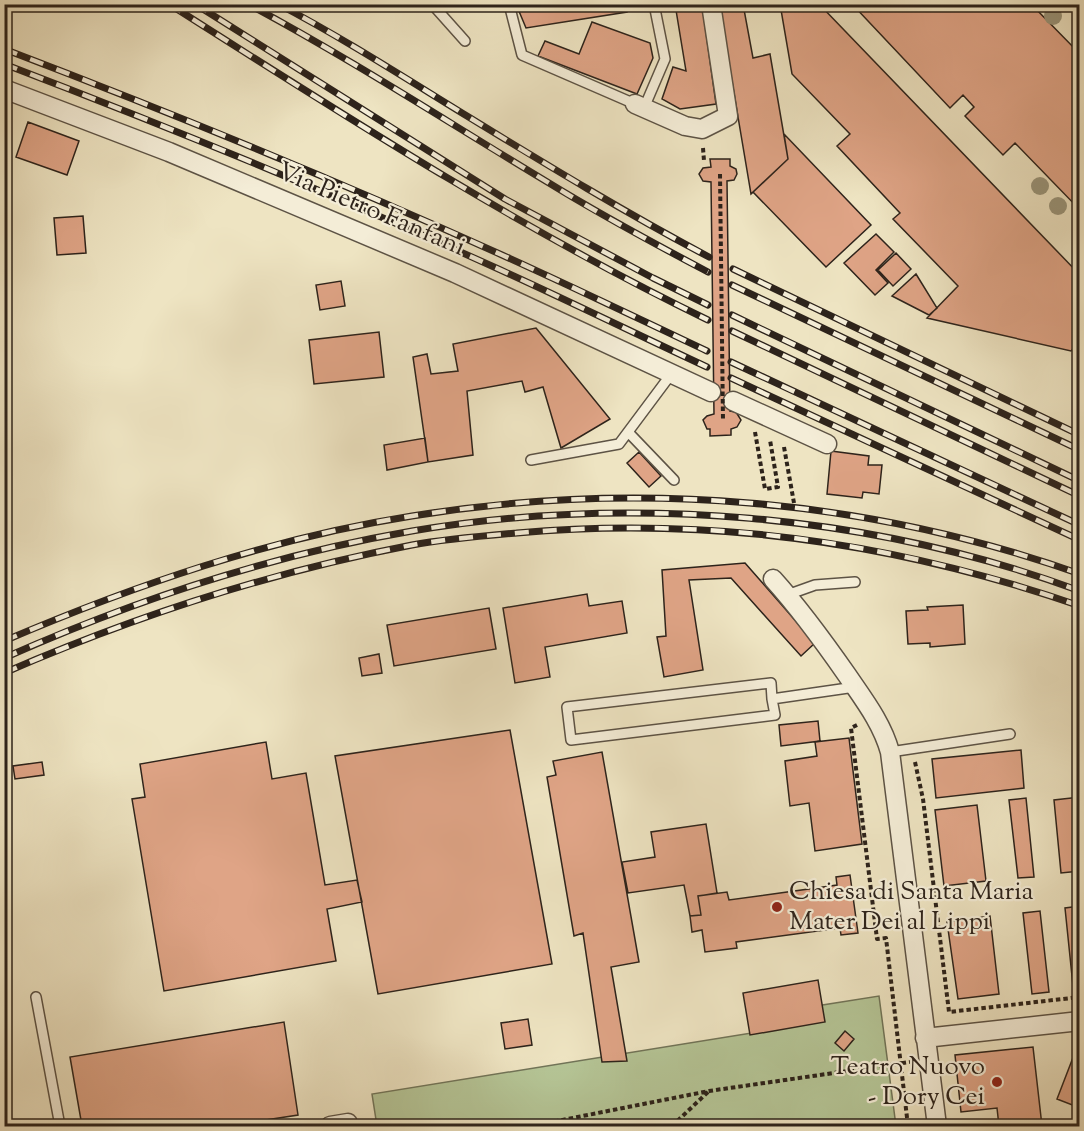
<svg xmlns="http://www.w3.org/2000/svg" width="1084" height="1131" viewBox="0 0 1084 1131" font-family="'Sorts Mill Goudy',serif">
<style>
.green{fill:#b5c596;stroke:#717458;stroke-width:1.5}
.building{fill:#dfa486;stroke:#2d231b;stroke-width:1.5}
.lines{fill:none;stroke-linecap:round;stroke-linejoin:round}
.service-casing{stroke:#5d5345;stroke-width:12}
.minor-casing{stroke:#5d5345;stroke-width:21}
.path{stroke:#2d231b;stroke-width:4;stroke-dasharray:4.5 3;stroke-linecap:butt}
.service{stroke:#f4edd7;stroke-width:9}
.minor{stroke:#f4edd7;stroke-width:18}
.rail-casing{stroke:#2d231b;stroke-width:7}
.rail{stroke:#f4edd7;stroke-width:4.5;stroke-dasharray:14;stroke-linecap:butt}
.path-bridge{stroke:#2d231b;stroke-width:4;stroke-dasharray:4.5 3;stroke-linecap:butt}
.tree{fill:#9a957a}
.poi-dot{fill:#8f2418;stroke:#f4edd7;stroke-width:2}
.labels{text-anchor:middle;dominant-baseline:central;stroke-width:4.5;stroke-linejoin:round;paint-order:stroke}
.street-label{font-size:26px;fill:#2d231b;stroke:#f4edd7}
.poi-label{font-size:26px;fill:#2d231b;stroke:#f4edd7;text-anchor:start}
</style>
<rect width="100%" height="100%" fill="#eee4c2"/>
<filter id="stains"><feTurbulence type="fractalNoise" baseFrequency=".00333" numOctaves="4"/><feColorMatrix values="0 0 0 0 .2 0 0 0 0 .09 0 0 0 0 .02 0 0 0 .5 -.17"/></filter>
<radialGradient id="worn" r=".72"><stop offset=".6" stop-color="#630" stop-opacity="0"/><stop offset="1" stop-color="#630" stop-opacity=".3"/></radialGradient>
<path class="green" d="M879,996L896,1126H377L372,1094L808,1024L810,1007Z"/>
<path class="building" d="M516,4H627V12L526,28Z
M675,4H702L716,104L680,109L662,99L673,67L686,71Z
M719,4H743L753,58L770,54L788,159L751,194Z
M780,4H819L1080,275V342L1071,351L927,318L958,286L893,219L900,213L837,146L850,134L792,74Z
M852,4H1031L1080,54V210L1015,143L1003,155L965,116L974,107L963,95L950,108Z
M592,22L650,43L653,58L637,94L538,56L545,41L579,54Z
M28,122L79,141L67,175L16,157Z
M784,134L871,225L826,267L753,192L788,159Z
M710,159H730V166L736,169L737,174L734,180L727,181L730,411L736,412L741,420L737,427L731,429V435L710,436V429H707L703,420L707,416L714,414L711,182L703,181L699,174L703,168L711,167Z
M83,216L86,253L57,255L54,218Z
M876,234L894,252L876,270L888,283L875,295L844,263Z
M896,253L911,269L893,286L878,270Z
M916,274L937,308L929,315L892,296Z
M341,281L345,306L320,310L316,285Z
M536,328L610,419L561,448L543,387L525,392L522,381L467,391L473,455L428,462L413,357L427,354L431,374L458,371L453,344Z
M379,332L384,377L314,384L309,340Z
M425,438L428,462L387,470L384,445Z
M831,451L869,456L868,465H882L879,494L863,492L862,498L827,494Z
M639,452L661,476L649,487L627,463Z
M745,563L815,643L801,656L731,578L689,580L703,670L664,677L657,637L666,636L662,570Z
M587,594L589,606L622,601L627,633L545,647L550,677L515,683L503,608Z
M963,605L965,644L930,647V643L908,644L906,611L928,610L927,607Z
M489,608L496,649L394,666L387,625Z
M379,654L382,673L362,676L359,658Z
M818,721L820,741L781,746L779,725Z
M510,730L552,964L378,994L335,756Z
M849,738L862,844L815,851L809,803L790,806L785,761L817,756L815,742Z
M266,742L272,779L306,773L325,885L357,880L362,902L327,909L336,961L164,991L132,799L145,797L140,764Z
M1021,750L1024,788L936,798L932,759Z
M602,752L639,962L611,967L627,1061L602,1062L583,933L574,936L547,777L556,775L553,761Z
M42,762L44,775L15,779L13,766Z
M1080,797V871L1061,873L1054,800Z
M1026,798L1034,877L1018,878L1009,800Z
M977,805L986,881L944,886L935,810Z
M706,824L717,893L698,896L701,915L690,916L684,885L628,893L622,862L655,857L651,832Z
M850,875L858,933L841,935L840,928L736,942L737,948L705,952L702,930L692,932L690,916L701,915L698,896L727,892L729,900L837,885L836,877Z
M1080,906V985L1073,986L1065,908Z
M1040,911L1049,992L1032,994L1023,913Z
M990,916L999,994L958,999L947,922Z
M818,980L825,1022L750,1035L743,993Z
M528,1019L532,1045L505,1049L501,1023Z
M284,1022L298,1115L226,1126H82L70,1057Z
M845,1031L854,1039L844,1051L835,1043Z
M1033,1047L1042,1126H999L997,1108L961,1112L955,1055Z
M1074,1055L1080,1057V1108L1057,1099Z"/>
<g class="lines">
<g class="service-casing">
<path id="service" d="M432,4L465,41
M509,4L522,55L635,104
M644,108L665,59L654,4
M628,432L674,480
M531,460L619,444L672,373
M787,595L815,585L855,582
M772,699L775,715L571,740L567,707L771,683L772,699L855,687
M890,752L1010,734
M36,997L60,1126"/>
</g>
<g class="minor-casing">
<path id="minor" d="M4,89L169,152L455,273L711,392
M635,104L685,126L702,129L728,116L711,4
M733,401L827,444
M773,579C800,609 824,642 847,675C864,700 882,723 890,752L937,1126
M925,1038L1080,1021
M330,1126L348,1123"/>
</g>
<path class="path" d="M703,148L704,161
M755,432L765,489L778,487L770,440
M784,447L794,503
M857,725L851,728L877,939L886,938L908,1126
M915,762L923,799L949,1012L1080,997
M532,1126L709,1091L910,1062
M672,1126L708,1092"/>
<use href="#service" class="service"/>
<use href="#minor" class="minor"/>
<g class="rail-casing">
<path id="rail" d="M169,4C345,116 520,229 708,320
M195,4L505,199L653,278L708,305
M248,4C351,59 449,123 549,183C601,215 655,244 708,272
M278,4C343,38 405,78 467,116C547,165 626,213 709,257
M4,49C172,113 339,181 502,255C571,286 639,319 707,351
M4,64C169,127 333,194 494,267C565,299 636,334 707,367
M733,269L1080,435
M732,285L1080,450
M732,315L1080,481
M732,331L1080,496
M731,362L1080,525
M731,378L1080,540
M4,641C135,585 271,538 412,516C635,480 866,498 1080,574
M4,658C134,600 272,555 412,531C629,494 873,514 1080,591
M4,673C135,616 271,572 412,545C446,539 482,536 517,533C711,516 896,542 1080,606"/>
</g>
<use href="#rail" class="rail"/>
<path class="path-bridge" d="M720,174L723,421"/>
</g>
<g class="tree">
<circle cx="1053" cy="16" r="9"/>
<circle cx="1040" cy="186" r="9"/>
<circle cx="1058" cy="206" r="9"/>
</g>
<g class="poi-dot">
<circle cx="777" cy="907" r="6"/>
<circle cx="997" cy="1082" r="6"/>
</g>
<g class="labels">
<g class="street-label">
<text transform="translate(371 210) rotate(23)">Via Pietro Fanfani</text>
</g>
<g class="poi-label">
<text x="789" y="892">Chiesa di Santa Maria<tspan x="789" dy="30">Mater Dei al Lippi</tspan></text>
<text x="985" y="1067" text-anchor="end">Teatro Nuovo<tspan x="985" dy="30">- Dory Cei</tspan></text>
</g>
</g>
<rect width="1084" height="1131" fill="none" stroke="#eee4c2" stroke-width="24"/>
<rect x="6" y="6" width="1072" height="1119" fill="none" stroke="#2d231b" stroke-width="3"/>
<rect x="12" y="12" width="1060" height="1107" fill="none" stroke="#2d231b" stroke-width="1.5"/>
<rect width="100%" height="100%" filter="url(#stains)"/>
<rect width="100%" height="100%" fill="url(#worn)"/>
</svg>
